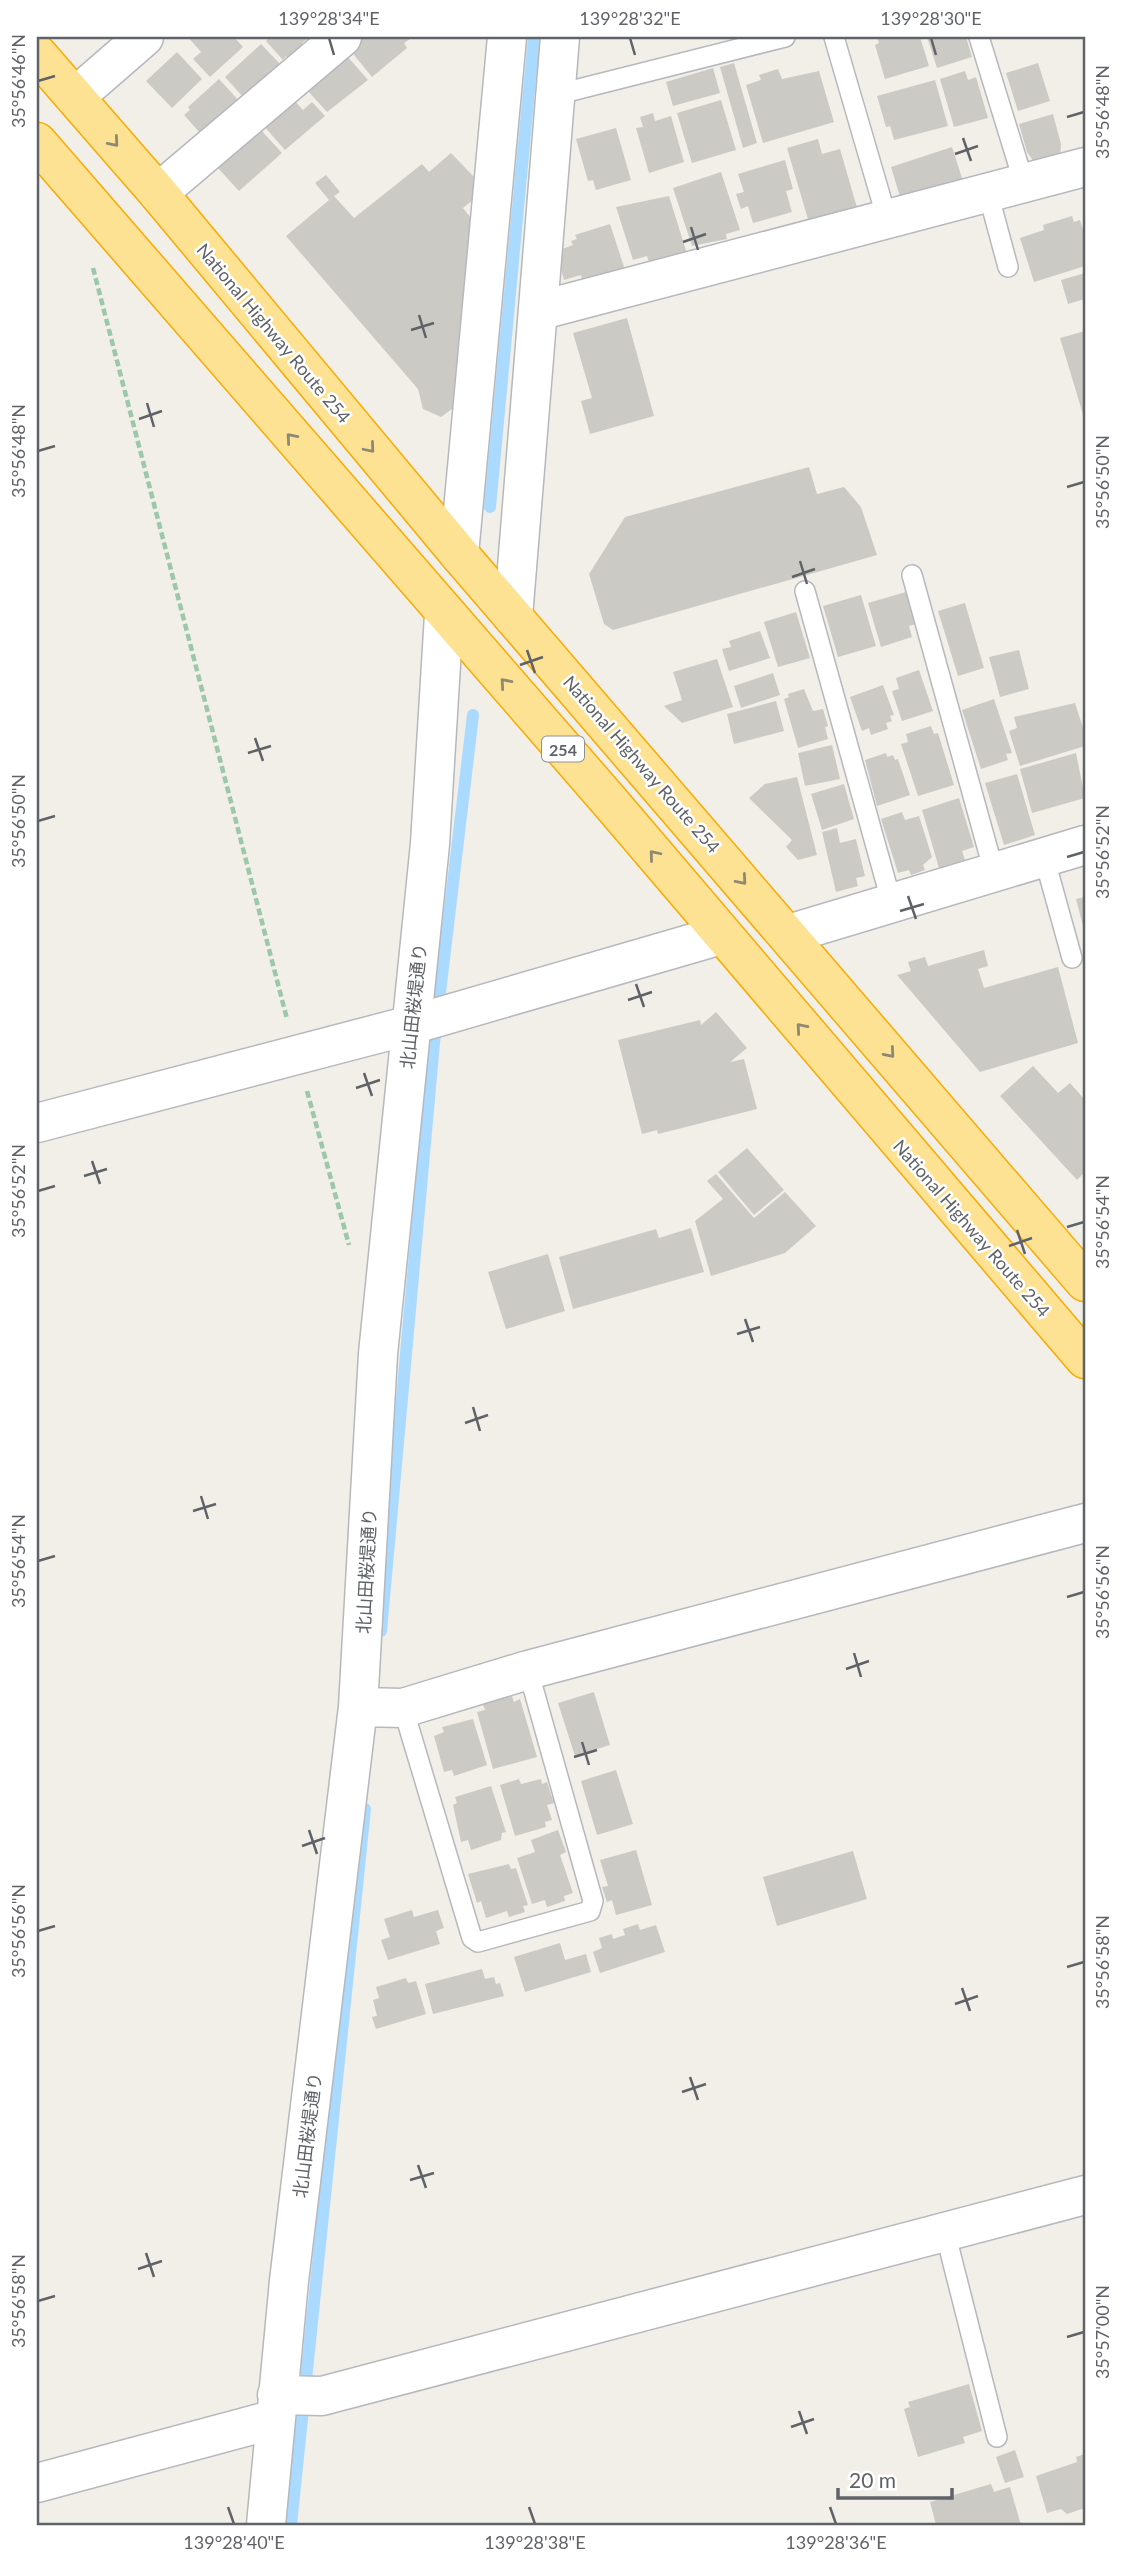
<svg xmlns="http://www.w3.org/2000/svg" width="1122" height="2562" viewBox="0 0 1122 2562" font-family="Lato,'Noto Sans JP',sans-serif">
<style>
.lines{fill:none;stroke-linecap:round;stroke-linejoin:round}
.stream{stroke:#aadaff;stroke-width:12}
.building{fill:#cccac5}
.lane-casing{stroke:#b5b8bc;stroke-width:22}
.street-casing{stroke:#b5b8bc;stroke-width:41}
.highway-casing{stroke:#f9ab00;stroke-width:41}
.path{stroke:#9cc7a9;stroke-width:4.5;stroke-dasharray:7 3.5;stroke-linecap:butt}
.lane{stroke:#fff;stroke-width:19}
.street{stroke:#fff;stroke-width:38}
.highway{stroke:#fde293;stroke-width:38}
.oneway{stroke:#8e8975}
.ticks{fill:none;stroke:#5f6368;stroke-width:2.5}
.labels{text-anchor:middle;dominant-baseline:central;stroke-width:5;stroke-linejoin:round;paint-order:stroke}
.shield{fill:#fff;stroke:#8f9295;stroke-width:2}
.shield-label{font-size:16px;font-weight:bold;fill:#5f6368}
.street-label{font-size:18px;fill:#5f6368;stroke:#fff}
.neatline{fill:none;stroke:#5f6368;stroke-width:2.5}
.ticks-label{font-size:18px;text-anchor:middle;fill:#5f6368}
</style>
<rect width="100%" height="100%" fill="#f1efe8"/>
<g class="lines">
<path class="stream" d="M490,507L534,37
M381,1631L434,1043L473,715
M291,2525L365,1809"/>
</g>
<path class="building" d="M188,37H234L243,47L210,77L193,59L201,52Z
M270,37H309L302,43L305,46L290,60L286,56L283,60L266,41Z
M365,37H408L410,39L404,43L407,48L372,77L350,50Z
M877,37H920L929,66L885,79L875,45L879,43Z
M927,37H966L972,57L937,68Z
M261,44L281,65L244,98L225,77Z
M177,52L202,79L172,108L146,81Z
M347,56L368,80L327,112L307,90Z
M734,63L757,143L743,148L720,67Z
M1038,63L1050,101L1018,111L1006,73Z
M713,68L720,93L673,106L666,82Z
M778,69L782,79L819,71L834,122L763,143L746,85L761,80L759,75Z
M965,71L968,80L976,77L988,118L954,127L940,79Z
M219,79L241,103L201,134L184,115L190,110L188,107Z
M935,80L948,126L894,140L890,126L886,127L877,96Z
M293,99L303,110L312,102L325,116L285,150L263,125Z
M721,100L736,150L692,163L677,113Z
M653,113L655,121L671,116L684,162L649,173L636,128L643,127L640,117Z
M1053,114L1061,144L1060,159L1037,166L1027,152L1019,124Z
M616,128L631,180L596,190L593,180L588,181L576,139Z
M260,129L282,153L239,191L217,167Z
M818,139L822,154L840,149L858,211L810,226L787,148Z
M952,147L963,181L901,200L891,167Z
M451,153L474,177L473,200L463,208L471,218L456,406L441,417L423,409L418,389L286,236L329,200L315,183L326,175L340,192L334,196L354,218L422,164L429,172Z
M785,160L793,189L786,191L792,212L753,223L748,206L741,209L736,194L744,192L738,174Z
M721,172L740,230L726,234L727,239L692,246L673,188Z
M669,196L688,257L651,268L647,256L633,260L616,207Z
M1072,216L1074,222L1080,220L1085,237V266L1034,282L1020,238L1044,230L1043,225Z
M610,224L626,273L584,286L581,275L564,280L560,266L562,249L573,245L571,241L577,239L575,235Z
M1085,273V299L1068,304L1061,280Z
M627,318L654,416L590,434L581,401L592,398L573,333Z
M1085,331V421L1060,338Z
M809,467L817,494L844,487L861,507L877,555L613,630L604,624L589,574L625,517Z
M906,592L916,624L909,626L912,637L881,647L868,603Z
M861,595L876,646L838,657L823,606Z
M965,603L984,668L958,676L938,611Z
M796,612L810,658L778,667L764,622Z
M760,631L770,658L729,671L722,649L731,647L729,641Z
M1019,650L1029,689L1000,697L989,657Z
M717,659L733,707L682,723L664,706L682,700L673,672Z
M919,670L933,711L902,721L892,691L899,689L896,678Z
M773,673L780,695L741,708L734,686Z
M883,685L894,715L890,716L892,721L886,723L888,729L871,735L869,728L862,731L850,697Z
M804,689L813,711L823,709L828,726L825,727L828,739L798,748L784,699L789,697L788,694Z
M994,699L1012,753L1006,754L1008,760L981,769L962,710Z
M776,701L784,731L734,744L727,714Z
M1075,703L1085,734V746L1020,766L1009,731L1017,728L1014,717Z
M931,726L934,734L938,733L954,785L918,796L901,744L908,742L906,734Z
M832,745L840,779L805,786L798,753Z
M886,753L887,757L893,755L895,760L898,759L910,795L877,806L865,760Z
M1076,753L1085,798L1032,813L1020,769Z
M1017,774L1035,835L1004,845L985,783Z
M797,777L817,855L798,860L786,847L792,840L749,798L765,784Z
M844,784L854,819L822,830L811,794Z
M959,798L974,847L962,851L965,860L939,868L922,810Z
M902,812L905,820L919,816L932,857L923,865L925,870L911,875L909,870L898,873L881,819Z
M837,828L840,843L856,839L865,876L856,878L858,886L836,892L822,832Z
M1085,897V930H1084L1076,899Z
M984,950L988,966L978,969L984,988L1058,967L1078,1043L980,1072L897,975L911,971L908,962L925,957L928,966Z
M716,1012L747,1048L730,1062L744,1059L757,1109L658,1134L657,1130L642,1134L618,1040L700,1020L701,1025Z
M1033,1066L1058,1093L1070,1083L1085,1100V1172L1077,1180L1000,1096Z
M747,1148L784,1190L754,1215L718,1172Z
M716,1174L754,1218L785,1192L816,1226L785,1253L711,1276L695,1221L723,1199L707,1181Z
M691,1228L704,1272L573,1309L559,1257L656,1229L659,1238Z
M548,1254L565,1311L506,1329L488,1272Z
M594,1692L610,1745L575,1756L558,1703Z
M512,1696L514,1702L520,1699L537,1757L493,1769L477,1712L485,1710L483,1705Z
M473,1719L487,1765L454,1776L452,1770L444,1772L434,1736L444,1732L442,1727Z
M616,1770L633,1824L597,1835L581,1781Z
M519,1779L521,1784L541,1779L542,1784L547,1782L554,1803L547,1805L552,1820L545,1822L546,1827L515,1836L500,1785Z
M491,1786L506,1832L502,1833L501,1840L471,1850L468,1840L461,1842L453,1805L457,1803L455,1797Z
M558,1830L566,1852L560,1855L573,1893L564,1896L565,1901L547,1907L545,1900L532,1904L517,1858L535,1852L531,1840Z
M636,1850L652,1905L616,1915L612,1900L607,1902L602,1887L608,1886L600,1860Z
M853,1851L867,1899L777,1926L763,1877Z
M509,1864L511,1869L516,1868L528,1905L523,1906L525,1912L509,1917L507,1911L486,1918L481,1901L477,1903L468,1874Z
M412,1910L414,1917L438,1910L444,1928L436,1931L440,1944L388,1960L381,1940L390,1937L384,1919Z
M638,1924L640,1930L656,1925L665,1952L600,1973L593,1952L602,1948L599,1938L612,1934L613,1939L625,1935L623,1929Z
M560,1943L565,1960L586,1954L591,1972L525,1992L514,1957Z
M482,1969L485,1979L494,1977L496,1984L500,1983L504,1996L433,2014L425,1984Z
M406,1978L408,1983L416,1981L426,2014L376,2029L372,2017L377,2016L373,2000L379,1998L376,1987Z
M969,2384L982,2431L963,2437L965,2443L918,2457L904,2409L910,2407L908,2402Z
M1015,2450L1024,2477L1005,2483L996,2457Z
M1085,2454V2508L1067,2514L1061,2509L1047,2513L1036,2476L1077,2462L1076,2457Z
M991,2484L994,2492L1010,2487L1021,2525H936L930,2502Z"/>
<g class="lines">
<g class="lane-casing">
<path id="lane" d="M834,37L887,219
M979,37L1024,183
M555,95L785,37
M988,193L1008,267
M912,575L994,872
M805,591L892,904
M1044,857L1072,958
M403,1708L472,1938L478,1942L590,1911L593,1901L528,1670
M945,2232L997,2437"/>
</g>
<g class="street-casing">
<path id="street" d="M75,97L144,37
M158,193L342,37
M538,311L1085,167
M459,554L507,37
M513,617L560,37
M789,934L1085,845
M37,1123L411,1025L721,935
M358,1707L403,1708L528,1670L1085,1523
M277,2395L322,2396L1085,2195
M37,2483L275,2419
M266,2525L289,2281L358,1707L378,1354L430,844L444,615"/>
</g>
<g class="highway-casing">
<path id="highway" d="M37,54L158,193L459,554L1085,1282
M37,142L610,802L1085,1359"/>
</g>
<path class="path" d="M93,268L287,1019
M307,1091L349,1245"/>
<use href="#lane" class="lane"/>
<use href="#street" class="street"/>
<use href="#highway" class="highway"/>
</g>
<defs><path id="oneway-chevron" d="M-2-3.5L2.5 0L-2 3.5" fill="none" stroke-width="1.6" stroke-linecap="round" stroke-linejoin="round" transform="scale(1.75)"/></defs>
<g class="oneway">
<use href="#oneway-chevron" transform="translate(114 142) rotate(49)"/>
<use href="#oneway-chevron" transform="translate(291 438) rotate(-131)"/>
<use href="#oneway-chevron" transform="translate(370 448) rotate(50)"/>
<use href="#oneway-chevron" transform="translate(505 683) rotate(-131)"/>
<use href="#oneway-chevron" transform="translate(654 855) rotate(-130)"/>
<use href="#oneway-chevron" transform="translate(742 880) rotate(49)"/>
<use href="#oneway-chevron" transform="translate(801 1028) rotate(-131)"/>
<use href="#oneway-chevron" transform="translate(890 1053) rotate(49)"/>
</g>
<path class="ticks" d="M329,38L334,55M630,38L635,55M931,38L936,55M38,81L55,76M1067,117L1084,112M963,138L971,161M955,154L978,146M691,227L698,250M683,242L706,234M419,315L426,338M411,330L434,323M147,403L154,427M139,419L162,411M38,451L55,446M1067,487L1084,482M800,561L807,584M792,577L815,569M527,650L535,673M520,665L543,657M255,738L263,761M248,753L271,746M38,821L55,816M1067,857L1084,852M908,896L916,919M900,911L924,904M636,984L644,1007M628,1000L652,992M364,1073L372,1096M356,1088L380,1080M92,1161L100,1184M84,1176L107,1169M38,1191L55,1186M1067,1227L1084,1222M1017,1230L1025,1254M1009,1246L1032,1238M745,1319L753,1342M737,1334L760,1327M473,1407L480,1431M465,1423L488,1415M201,1496L208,1519M193,1511L216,1504M38,1561L55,1556M1067,1597L1084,1592M854,1653L861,1677M846,1669L869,1661M582,1742L589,1765M574,1757L597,1750M309,1830L317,1854M302,1846L325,1838M38,1931L55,1926M1067,1967L1084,1962M962,1988L970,2011M955,2004L978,1996M690,2077L698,2100M682,2092L706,2084M418,2165L426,2188M410,2180L434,2173M146,2253L154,2277M138,2269L162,2261M38,2301L55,2296M1067,2337L1084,2332M799,2411L807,2434M791,2427L814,2419M228,2507L234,2524M529,2507L535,2524M830,2507L836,2524"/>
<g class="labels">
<rect class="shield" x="542" y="736.5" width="42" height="25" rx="5"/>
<g class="shield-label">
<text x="563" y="749">254</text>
</g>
<g class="street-label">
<text transform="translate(274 333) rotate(50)">National Highway Route 254</text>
<text transform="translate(642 764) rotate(49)">National Highway Route 254</text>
<text transform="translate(413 1006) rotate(-84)">北山田桜堤通り</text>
<text transform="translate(972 1228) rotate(49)">National Highway Route 254</text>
<text transform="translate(366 1571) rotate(-87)">北山田桜堤通り</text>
<text transform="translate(307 2135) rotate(-83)">北山田桜堤通り</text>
</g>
</g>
<rect width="1122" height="2562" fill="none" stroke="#ffffff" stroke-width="77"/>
<path d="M838 2488v10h114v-10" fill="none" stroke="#5f6368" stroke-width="3.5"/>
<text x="849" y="2488" font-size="21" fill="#5f6368" stroke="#ffffff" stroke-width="5" paint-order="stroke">20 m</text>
<rect x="38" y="38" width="1046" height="2486" class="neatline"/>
<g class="ticks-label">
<text x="329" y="25">139°28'34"E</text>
<text x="630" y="25">139°28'32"E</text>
<text x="931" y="25">139°28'30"E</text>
<text transform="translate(19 81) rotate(-90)" y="6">35°56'46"N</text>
<text transform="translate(1103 112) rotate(-90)" y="6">35°56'48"N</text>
<text transform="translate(19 451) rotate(-90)" y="6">35°56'48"N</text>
<text transform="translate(1103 482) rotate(-90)" y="6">35°56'50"N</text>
<text transform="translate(19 821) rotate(-90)" y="6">35°56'50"N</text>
<text transform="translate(1103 852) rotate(-90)" y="6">35°56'52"N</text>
<text transform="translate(19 1191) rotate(-90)" y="6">35°56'52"N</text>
<text transform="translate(1103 1222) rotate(-90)" y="6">35°56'54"N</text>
<text transform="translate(19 1561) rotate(-90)" y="6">35°56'54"N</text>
<text transform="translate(1103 1592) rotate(-90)" y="6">35°56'56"N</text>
<text transform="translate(19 1931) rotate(-90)" y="6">35°56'56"N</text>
<text transform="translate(1103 1962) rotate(-90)" y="6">35°56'58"N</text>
<text transform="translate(19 2301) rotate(-90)" y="6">35°56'58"N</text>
<text transform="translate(1103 2332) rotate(-90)" y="6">35°57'00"N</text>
<text x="234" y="2549">139°28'40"E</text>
<text x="535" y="2549">139°28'38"E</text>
<text x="836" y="2549">139°28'36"E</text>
</g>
</svg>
